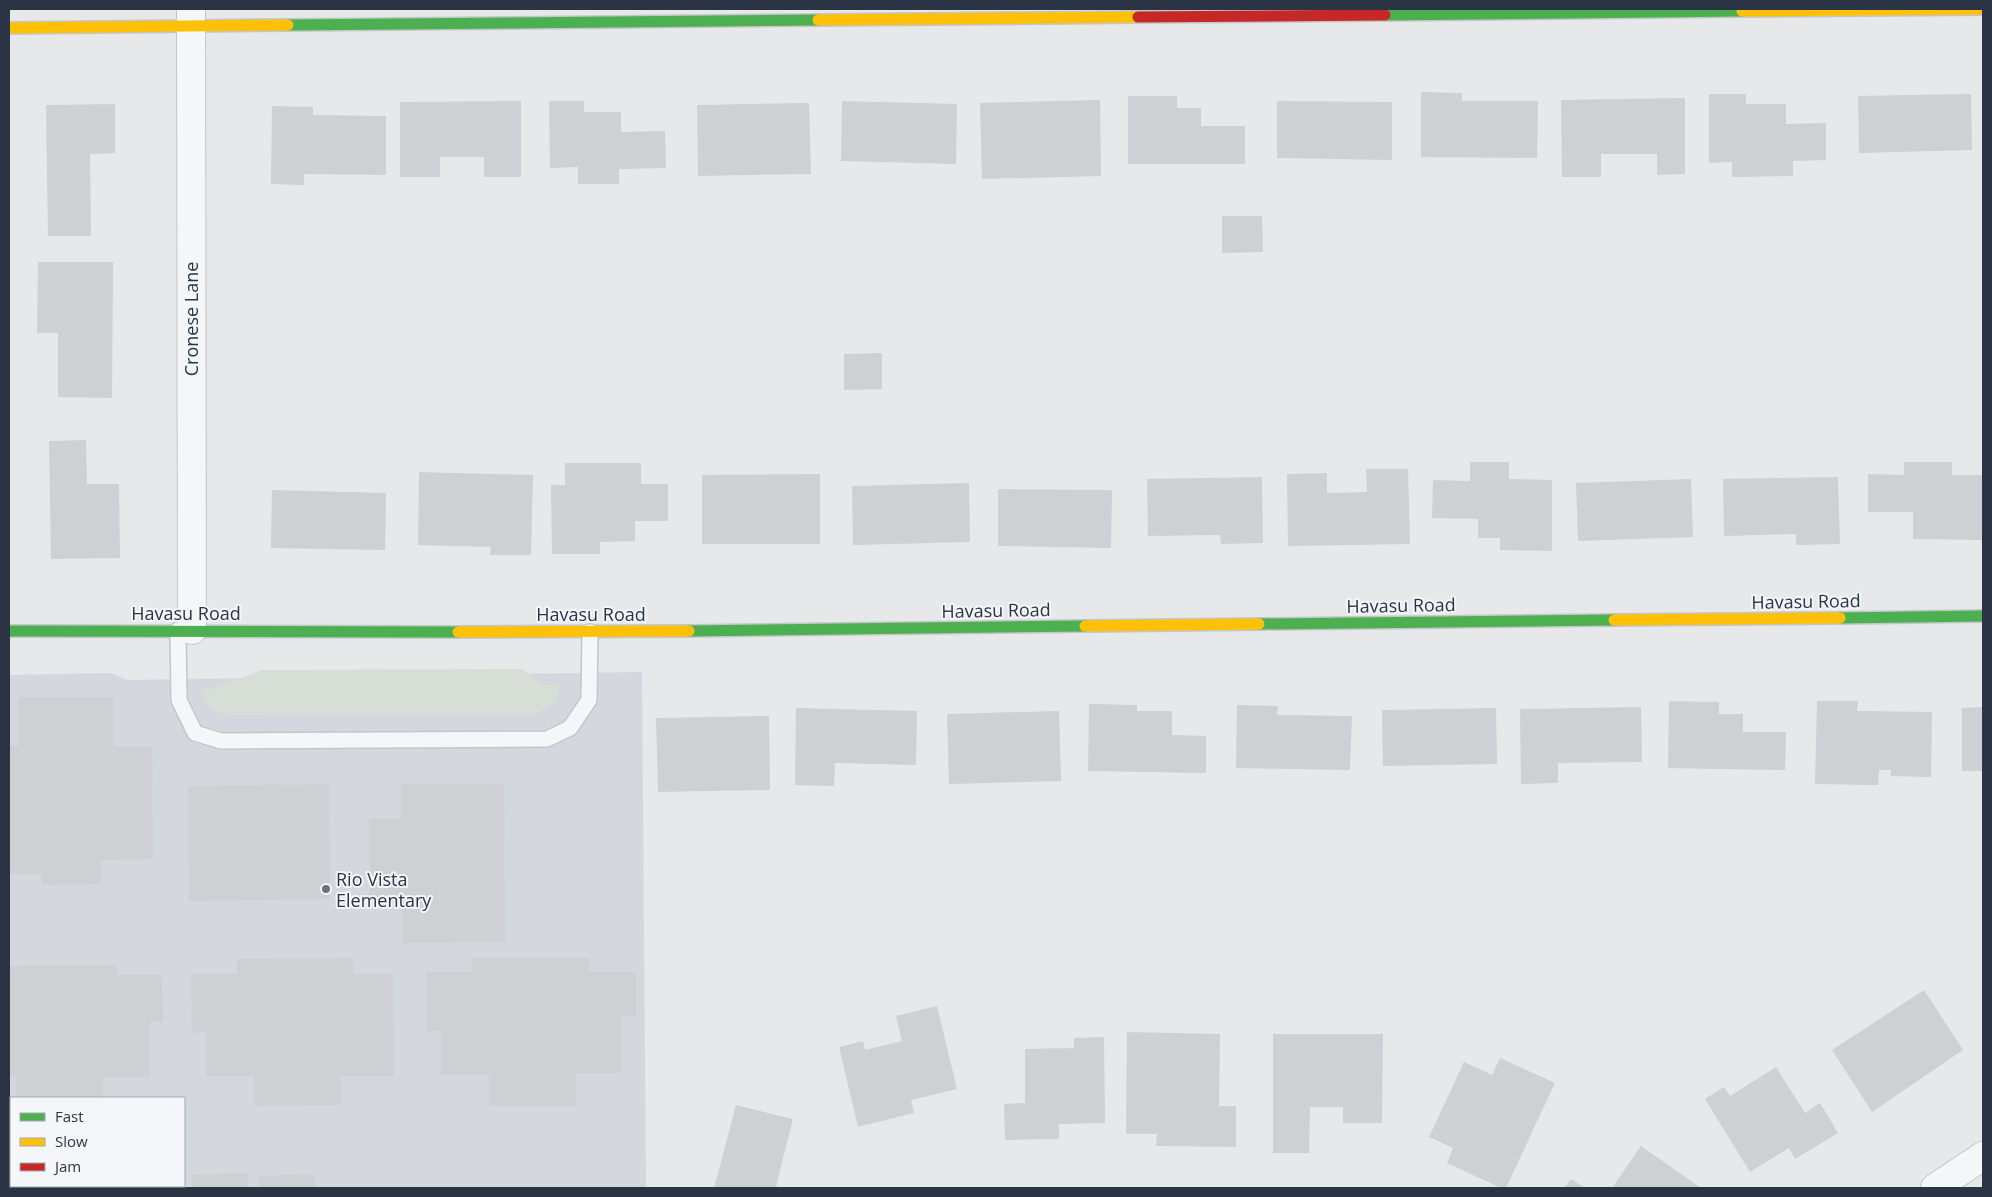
<svg xmlns="http://www.w3.org/2000/svg" width="1992" height="1197" viewBox="0 0 1992 1197" font-family="'Open Sans',sans-serif">
<style>
.built{fill:#d4d7dd;fill-rule:evenodd}
.green{fill:#d6ded6}
.building{fill:#ced0d3}
.lines{fill:none;stroke-linecap:round;stroke-linejoin:round}
.lane-casing{stroke:#c4c6c8;stroke-width:18}
.street-casing{stroke:#c4c6c8;stroke-width:30}
.fast-casing{stroke:#c4c6c8;stroke-width:14}
.slow-casing{stroke:#c4c6c8;stroke-width:14}
.jam-casing{stroke:#c4c6c8;stroke-width:14}
.lane{stroke:#f5f6f7;stroke-width:15}
.street{stroke:#f5f6f7;stroke-width:28}
.fast{stroke:#4caf50;stroke-width:11}
.slow{stroke:#ffc107;stroke-width:11}
.jam{stroke:#c62828;stroke-width:11}
.poi-dot{fill:#6c737f;stroke:#f4f6f9;stroke-width:2}
.labels{text-anchor:middle;dominant-baseline:central;stroke-width:4;stroke-linejoin:round;paint-order:stroke}
.street-label{font-size:18px;fill:#2b3445;stroke:#f4f6f9}
.poi-label{font-size:18px;fill:#2b3445;stroke:#f4f6f9;text-anchor:start}
</style>
<rect width="100%" height="100%" fill="#e6e8ea"/>
<path class="built" d="M642,672L646,1188H9V675L110,673L128,680ZM11,1098H184V1186H11Z"/>
<path class="green" d="M521,669L543,685H559C559,701 550,707 536,714L229,715C212,713 206,706 201,690C218,690 215,685 227,682C239,679 249,676 261,670Z"/>
<path class="building" d="M1421,92L1462,93V101H1538L1537,158L1421,157Z
M1709,94H1746V104H1786V124L1826,123V160L1793,161V176L1732,177V162L1709,163Z
M1971,94L1972,150L1859,153L1858,96Z
M1128,96H1177V108H1201V126H1245V164H1128Z
M1685,98V174L1657,175V154H1601V177H1562L1561,100Z
M1100,100L1101,176L982,179L980,103Z
M521,101V177H484V157H440V177H400V102Z
M549,101H584V112H621V132L665,131L666,168L619,169V184H578V167L550,168Z
M842,101L957,104L956,164L841,161Z
M1277,101L1392,102V160L1277,158Z
M809,103L811,174L698,176L697,105Z
M115,104V153L90,154L91,236H48L46,105Z
M272,106L313,107V115L386,116V175L304,174V185L271,184Z
M1222,216H1262L1263,252L1222,253Z
M38,262H113L112,398L58,397V333H37Z
M882,353V389L844,390V354Z
M86,440L87,484H119L120,558L51,559L49,441Z
M1470,462H1509V479L1552,480V551L1500,550V538H1478V519L1432,518L1433,480L1470,481Z
M1904,462H1952V475H1983V540L1913,539V512H1868V474L1904,475Z
M565,463H641V484H668V521H635V541L600,542V554H552L551,485H565Z
M1366,469H1408L1410,544L1288,546L1287,474L1327,473V493L1367,492Z
M419,472L533,475L531,555H490L491,547L418,545Z
M820,474V544H702V475Z
M1262,477L1263,543L1221,544L1220,535L1148,536L1147,479Z
M1838,477L1840,544L1796,545V534L1724,536L1723,479Z
M1691,479L1693,537L1578,541L1576,483Z
M969,483L970,542L853,545L852,486Z
M998,489L1112,490L1111,548L998,546Z
M272,490L386,493L385,550L271,548Z
M19,697H113V746H152L153,859L101,860V884L42,885V874H9V746H19Z
M1669,701L1719,702V714H1743V732H1786L1785,770L1668,768Z
M1817,701H1858L1857,711L1932,712L1931,777L1891,776V770H1879L1878,785L1815,784Z
M1089,704L1137,705V711H1172V735L1206,736V773L1088,771Z
M1237,705L1278,706L1277,715L1352,716L1350,770L1236,768Z
M1641,707L1642,762L1558,763V783L1521,784L1520,709Z
M1983,707V771H1962V708Z
M796,708L917,711L916,765L835,763L834,786L795,785Z
M1496,708L1497,764L1383,766L1382,710Z
M1059,711L1061,781L949,784L947,714Z
M769,716L770,790L658,792L656,718Z
M329,784L330,899L189,901L188,786Z
M401,784H504L505,942L402,943V907H370L369,819H401Z
M353,958V974H393L394,1076H340L341,1105L254,1106V1076H206V1032L192,1033L191,974H237V959Z
M472,958H589V972H636V1016H622V1073H576V1106H489V1075H441V1031H426V972H472Z
M117,965V975H162L163,1022H149L150,1077L103,1078V1098H16V1077H9V966Z
M1924,990L1963,1050L1872,1112L1832,1050Z
M937,1006L957,1089L911,1100L914,1113L858,1127L839,1047L863,1041L865,1050L902,1041L896,1016Z
M1127,1032L1220,1034L1219,1106H1236V1147L1156,1146L1157,1134H1126Z
M1273,1034H1383L1382,1123H1343V1107H1310L1309,1153H1273Z
M1104,1037L1105,1123L1059,1124V1139L1005,1140L1004,1104L1025,1103V1049L1074,1048V1038Z
M1500,1058L1555,1083L1506,1188H1501L1447,1163L1453,1148L1429,1137L1464,1062L1492,1075Z
M1776,1067L1805,1113L1820,1103L1838,1133L1795,1159L1789,1148L1750,1172L1705,1099L1724,1087L1730,1096Z
M736,1105L793,1119L776,1186L782,1188H714Z
M1641,1146L1701,1188H1612Z
M248,1173L249,1188H192V1175Z
M314,1174L315,1188H258V1176Z
M1571,1179L1585,1188H1564Z"/>
<g class="lines">
<g class="lane-casing">
<path id="lane" d="M178,630L179,700L195,733L221,741L547,739L570,728L589,700L590,632"/>
</g>
<g class="street-casing">
<path id="street" d="M191,9L192,630
M1935,1188L1983,1156"/>
</g>
<g class="fast-casing">
<path id="fast" d="M1385,15L1742,11
M288,25L818,20
M1840,618L1983,616
M1259,624L1614,620
M9,631L458,632
M689,631L1085,626"/>
</g>
<g class="slow-casing">
<path id="slow" d="M1742,11L1983,9
M818,20L1138,17
M9,28L288,25
M1614,620L1840,618
M1085,626L1259,624
M458,632L689,631"/>
</g>
<g class="jam-casing">
<path id="jam" d="M1138,17L1385,15"/>
</g>
<use href="#lane" class="lane"/>
<use href="#street" class="street"/>
<use href="#fast" class="fast"/>
<use href="#slow" class="slow"/>
<use href="#jam" class="jam"/>
</g>
<circle class="poi-dot" cx="326" cy="889" r="5"/>
<g class="labels">
<g class="street-label">
<text transform="translate(191 319) rotate(-90)">Cronese Lane</text>
<text transform="translate(1806 601) rotate(-1)">Havasu Road</text>
<text transform="translate(1401 605) rotate(-1)">Havasu Road</text>
<text transform="translate(996 610) rotate(-1)">Havasu Road</text>
<text x="186" y="613">Havasu Road</text>
<text x="591" y="614">Havasu Road</text>
</g>
<g class="poi-label">
<text x="336" y="879">Rio Vista<tspan x="336" dy="21">Elementary</tspan></text>
</g>
</g>
<rect width="1992" height="1197" fill="none" stroke="#2b3445" stroke-width="20"/>
<rect x="10" y="1097" width="175" height="90" fill="#f4f6f9" stroke="#a4a8b1"/>
<rect x="20" y="1113" width="25" height="8" fill="#4caf50" stroke="#a4a8b1"/>
<text x="55" y="1122" font-size="15" fill="#2b3445">Fast</text>
<rect x="20" y="1138" width="25" height="8" fill="#ffc107" stroke="#a4a8b1"/>
<text x="55" y="1147" font-size="15" fill="#2b3445">Slow</text>
<rect x="20" y="1163" width="25" height="8" fill="#c62828" stroke="#a4a8b1"/>
<text x="55" y="1172" font-size="15" fill="#2b3445">Jam</text>
</svg>
